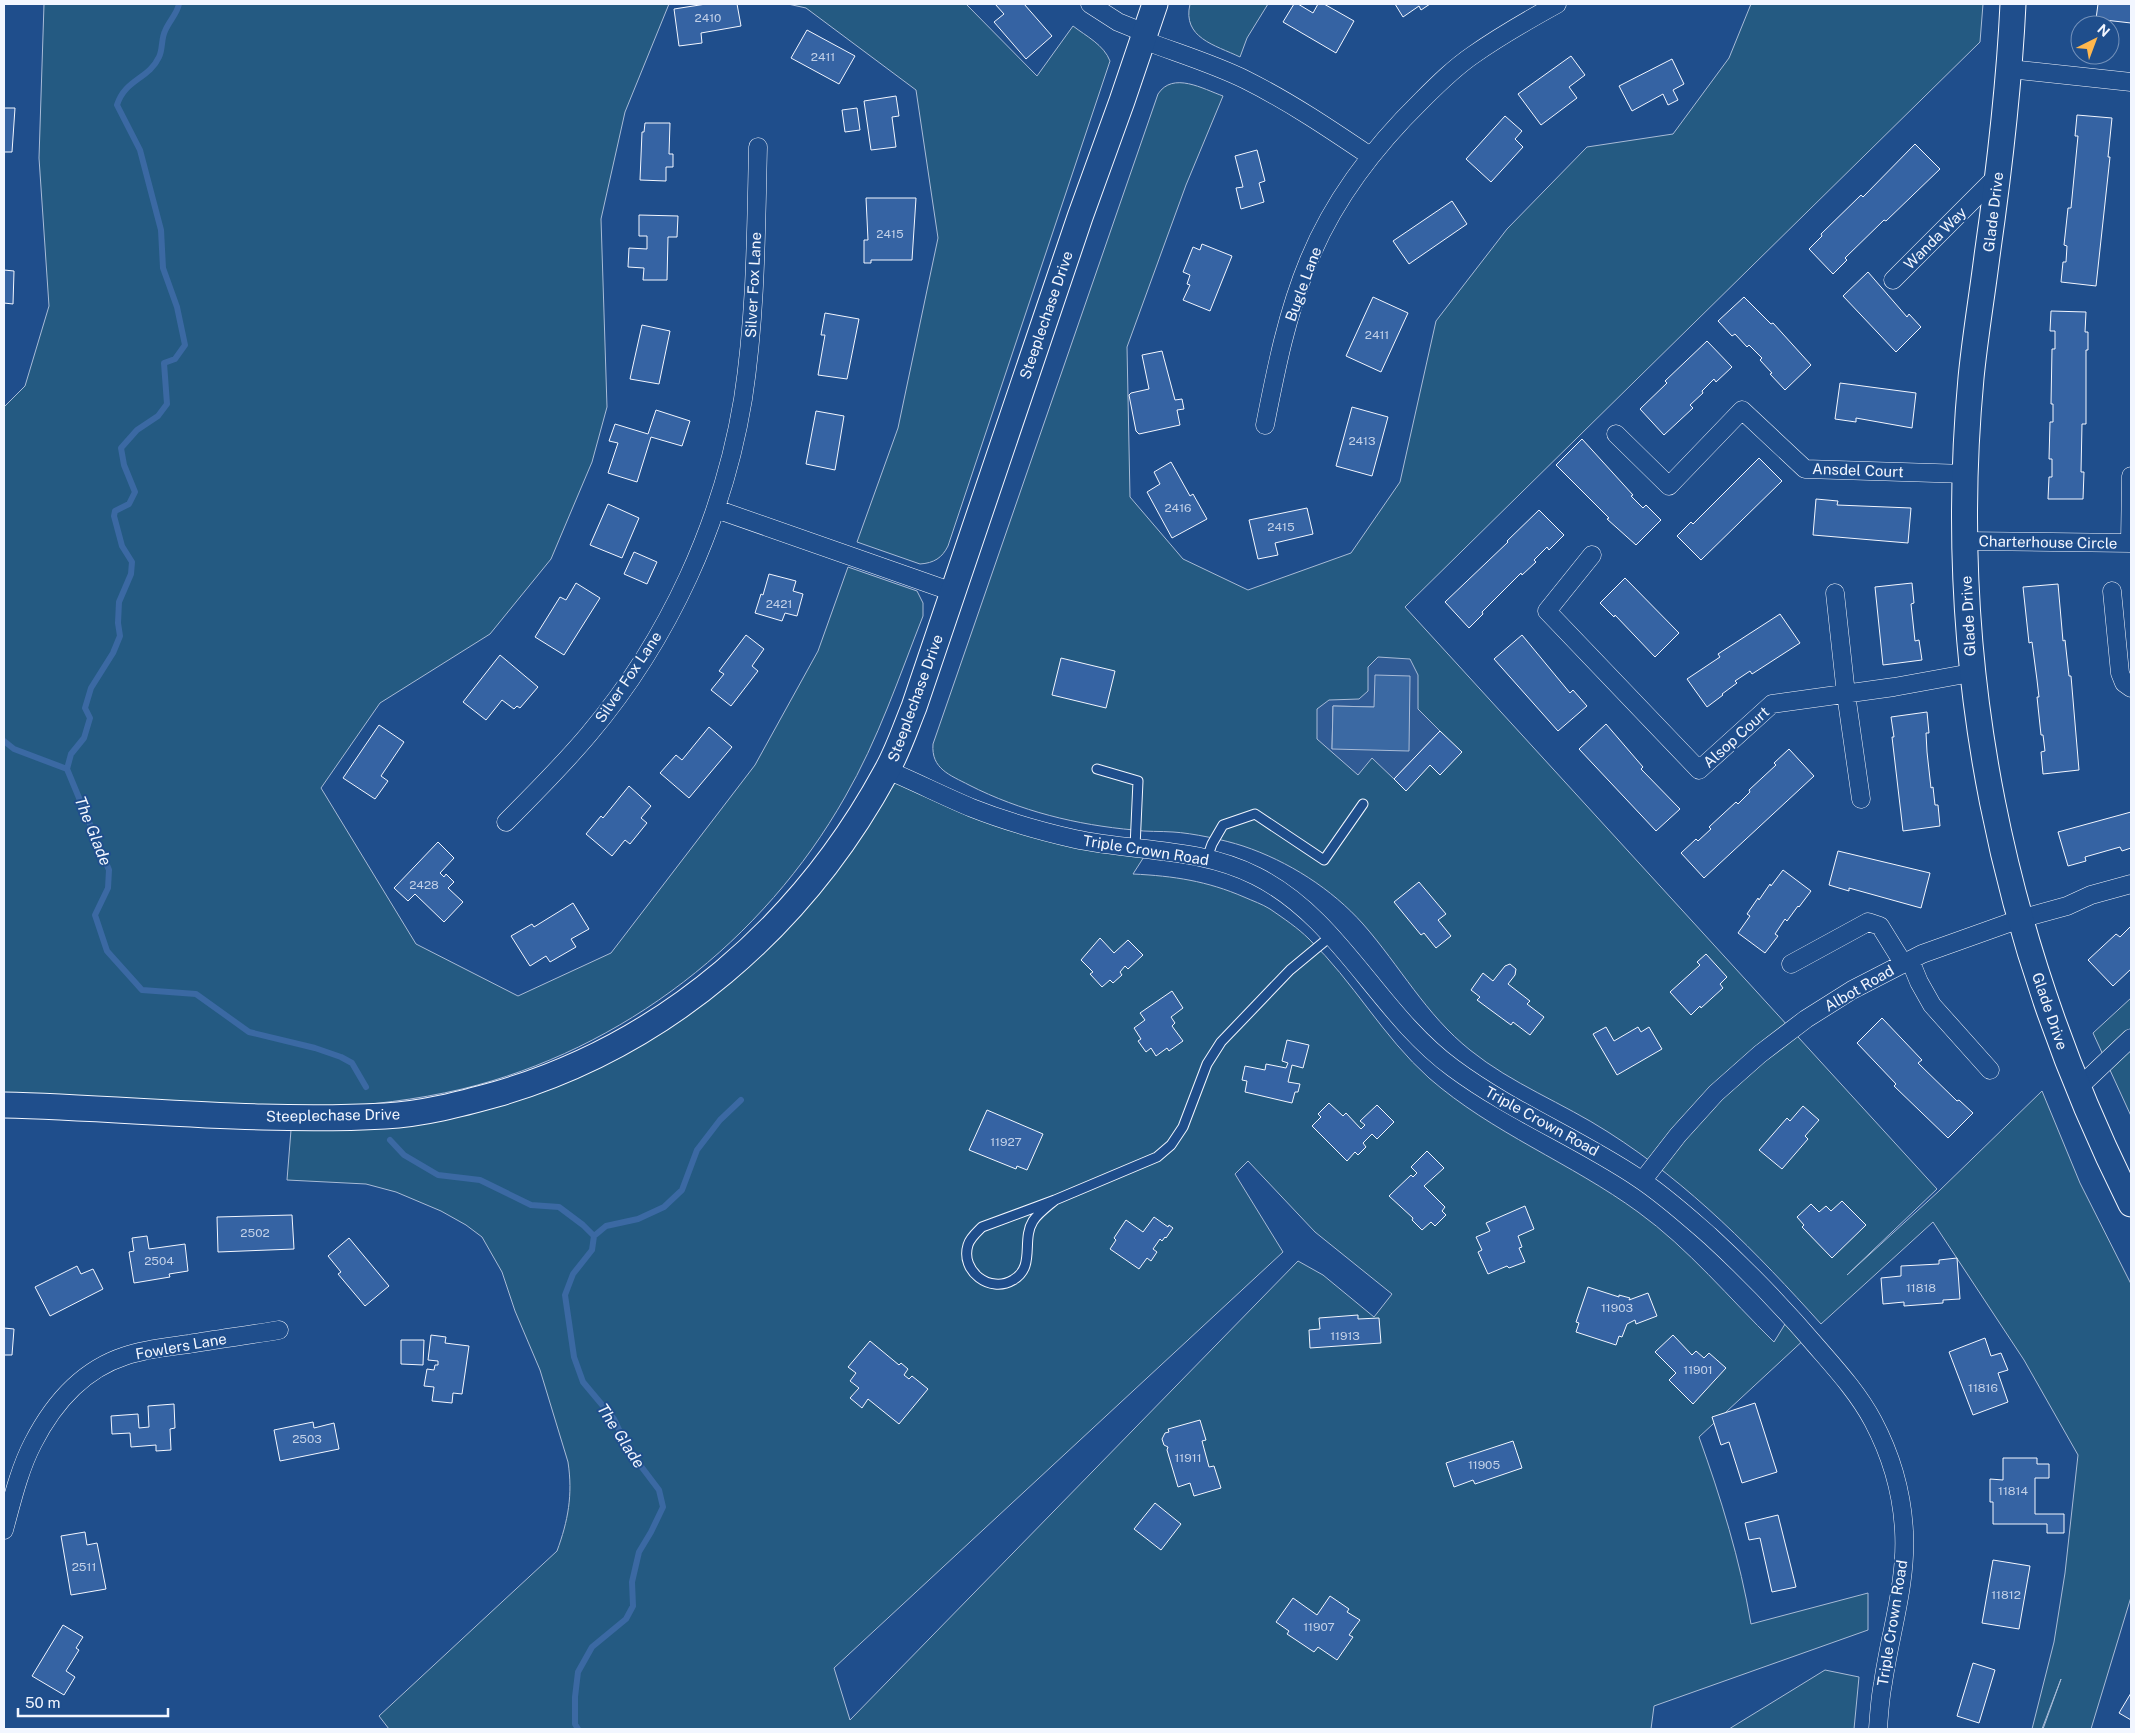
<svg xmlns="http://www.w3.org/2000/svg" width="2135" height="1733" viewBox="0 0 2135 1733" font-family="'Public Sans',sans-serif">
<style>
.green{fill:#245a82;stroke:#a8bbd7;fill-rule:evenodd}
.parking{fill:#305b95;stroke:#a8bbd7;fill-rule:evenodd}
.water{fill:#3b69a3;stroke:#a8bbd7}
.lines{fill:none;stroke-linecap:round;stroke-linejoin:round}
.stream{stroke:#3b69a3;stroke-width:6}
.building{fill:#3563a3;stroke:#f2f6ff}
.lane-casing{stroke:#f2f6ff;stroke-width:11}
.street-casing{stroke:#f2f6ff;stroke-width:19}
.secondary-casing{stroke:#f2f6ff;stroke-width:27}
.lane{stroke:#1f4e8c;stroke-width:9}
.street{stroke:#1f4e8c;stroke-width:18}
.secondary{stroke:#1f4e8c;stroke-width:25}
.labels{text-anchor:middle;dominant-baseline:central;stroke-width:4;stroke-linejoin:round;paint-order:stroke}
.number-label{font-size:12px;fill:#c3d1e8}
.street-label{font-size:15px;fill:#f2f6ff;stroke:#1f4e8c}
.water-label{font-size:16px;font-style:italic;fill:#f2f6ff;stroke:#1f4e8c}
</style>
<rect width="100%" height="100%" fill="#1f4e8c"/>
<path class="green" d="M44,4H669L625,112L601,219L607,407L592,462L551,559L490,634L380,703L321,788L416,944L518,996L611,953L755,765L818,651L848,567L917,591L923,603V616C899,677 878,740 845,797C764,940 623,1050 462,1089C416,1100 369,1105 321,1108L4,1095V407L25,386L49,306L39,158Z
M788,4H966L1037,76L1073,26C1086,36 1104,45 1110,61L948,546C942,558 934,563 920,564L857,542L898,428L938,238L916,90L806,8Z
M1190,4H1268L1247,38L1240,57C1215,45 1182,38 1190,4Z
M1751,4H1983L1980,42L1405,607L1937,1189L1847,1275L1939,1191L2042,1091L2080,1183L2131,1284V1597L2091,1729H2043L2061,1679L2042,1729H2032L2054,1642L2065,1573L2078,1455L2024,1360L1933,1222L1821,1324C1757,1253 1690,1184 1608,1132C1563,1103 1512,1084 1470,1050C1426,1015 1400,966 1363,924C1332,889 1288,861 1243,846C1225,840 1192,833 1173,832C1160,831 1147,832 1134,830C1077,825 1020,811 969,785C950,775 931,769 933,744L1158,94C1173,71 1203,89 1223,96L1186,185L1127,347L1130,497L1183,559L1248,590L1351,553L1400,482L1436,321L1507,229L1587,147L1673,134L1729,58Z
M887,770L973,808L1149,849L1133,874C1174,876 1207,881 1244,897C1253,901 1262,904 1270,909C1283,918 1298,928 1309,939C1353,981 1383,1037 1429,1078C1492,1133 1571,1163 1638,1212C1688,1248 1730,1299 1774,1342L1790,1316L1808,1336L1699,1437C1721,1498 1740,1560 1751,1624L1868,1593V1630L1654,1706L1651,1729H389L379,1716L557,1551C568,1521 573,1495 568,1462L540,1370L515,1311L502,1272L482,1237L466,1225L441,1211L396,1192L366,1184L287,1180L291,1130L350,1120L573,1067L761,940ZM1248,1161L1315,1232L1392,1294L1374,1317L1323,1275L1298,1261L850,1720L834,1668L1283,1252L1235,1174Z
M2131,998V1116L2093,1033Z
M1825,1670L1859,1677L1854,1729H1729Z"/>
<path class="parking" d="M1378,657L1410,659L1418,675V709L1440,731L1394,779L1372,758L1358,775L1317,739V709L1329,700L1359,699L1368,691V667ZM1333,706L1374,707L1332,749V748Z"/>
<path class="water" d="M1375,675L1410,676L1409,751L1332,749L1333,706L1374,707Z"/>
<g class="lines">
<path class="stream" d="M4,741L14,749L67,769L109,870L108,888L95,915L107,951L142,990L196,994L249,1032L315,1048L341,1057L352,1063L366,1087
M67,769L71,754L84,738L90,718L85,708L91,688L113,653L120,636L118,623L119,602L131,574L132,562L122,546L114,516L115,511L129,504L135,492L124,465L121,448L137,430L158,416L167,404L164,363L175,359L185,345L177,307L163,268L161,230L140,150L117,105C125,79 149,79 159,57C163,49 161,39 165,31C169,21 177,14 179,4
M390,1140L404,1155L438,1175L480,1180L531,1205L559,1207L583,1225L594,1236
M594,1236L606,1226L638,1219L664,1207L682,1190L697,1150L720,1120L741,1100
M578,1729L575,1724V1697L578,1672L592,1647L626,1619L633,1606L632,1582L639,1552L651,1532L663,1507L659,1490L628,1449L614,1419L583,1382L574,1357L565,1295L573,1274L592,1250L594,1236"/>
</g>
<path class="building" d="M706,4H737L741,26L701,33L702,43L679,46L674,9Z
M995,4H1024L1052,36L1026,59L994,22L1004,14Z
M1294,4H1298L1313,13L1318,4H1324L1354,21L1336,53L1283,22Z
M1395,4H1430L1421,10L1419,6L1403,17Z
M2098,4H2131V23L2096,19Z
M807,30L855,56L839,84L791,58Z
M1571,56L1585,75L1569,87L1577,98L1541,125L1518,94Z
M1672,59L1684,84L1673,90L1678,100L1668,105L1663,94L1632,111L1619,86Z
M896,96L899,116L892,117L896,147L871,150L864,101Z
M4,108H15L12,152H4Z
M857,108L860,130L845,132L842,110Z
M2077,115L2112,118L2108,157H2110L2096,286L2061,282L2063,262H2066L2067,246L2064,245L2068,208H2071L2078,136H2075Z
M1505,116L1522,131L1515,139L1523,147L1491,182L1466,159Z
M645,123H670L669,154H673V167H666V181L640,180L642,132H644Z
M1915,144L1940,169L1886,221L1884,220L1845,258L1847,260L1833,274L1809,249L1822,236L1821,234L1861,195L1863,197Z
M1257,150L1265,181L1259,183L1264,202L1241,209L1236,188L1243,187L1235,156Z
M866,198H916L912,260H871V263H864V240H868Z
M1452,201L1467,224L1409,264L1393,241Z
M639,215L678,216L677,237H668L667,280H643L644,268L628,267L629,248L647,249V236H639Z
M1202,244L1232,256L1210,311L1183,300L1190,285L1187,284L1190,275L1183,272L1193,247L1200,250Z
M4,270L14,271L13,304L4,303Z
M1868,272L1907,317L1909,314L1921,327L1896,352L1843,296Z
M1373,297L1408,313L1381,372L1346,356Z
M1744,297L1771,324L1773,323L1811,365L1785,390L1770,374L1772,373L1760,360L1762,358L1749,345L1747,347L1735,334L1732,336L1718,321Z
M2051,311L2086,312L2085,332H2088V350H2086V424H2082L2081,472H2084L2083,499H2048L2049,477H2052V459H2049L2050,422H2053V404H2051L2052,349H2055V331H2050Z
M825,313L859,319L847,379L818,375L825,335H821Z
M642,325L670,331L659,384L630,379Z
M1707,341L1732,367L1716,382L1714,379L1702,391L1703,393L1690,405L1693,408L1664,435L1640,409L1667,383L1665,381Z
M1162,351L1175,400L1182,399L1184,409L1177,410L1180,425L1139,434L1136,431L1129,395L1131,393L1149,389L1142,355Z
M1840,383L1916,393L1912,428L1856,418V422L1835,419Z
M1352,407L1388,417L1372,476L1336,466Z
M656,410L690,421L682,446L651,437L637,482L608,473L618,443L609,441L615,424L648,434Z
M816,411L844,416L835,470L806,464Z
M1582,439L1633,495L1631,496L1643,508L1646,505L1661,520L1636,545L1607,519L1609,518L1556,465Z
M1759,458L1782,481L1701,560L1677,536L1691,522L1693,524Z
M1171,462L1190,496L1193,494L1207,519L1172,538L1147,492L1160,484L1154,472Z
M1816,499L1838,501L1837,505L1911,508L1908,543L1813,535Z
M608,504L639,518L622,558L590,545Z
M1307,508L1313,534L1275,543L1278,555L1258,559L1249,520Z
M1539,510L1564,535L1549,550L1547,547L1534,560L1536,562L1522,575L1521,573L1482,612L1483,614L1469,628L1445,602L1508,542L1507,541Z
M634,552L657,562L647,584L624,574Z
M769,574L796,581L793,591L803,594L797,616L785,613L782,621L755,613L761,594L763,595Z
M1625,578L1679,633L1655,657L1615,615L1614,617L1600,603Z
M576,583L600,598L564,655L535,637L560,597L566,600Z
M1912,583L1914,603L1911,604L1915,641L1919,640L1922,660L1883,665L1875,587Z
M2058,584L2063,641L2065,640L2069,676H2071L2079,770L2043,774L2041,752L2045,751L2043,735H2041L2037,697H2039L2037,680L2032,642L2029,643L2023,587Z
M1780,614L1800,643L1752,674L1750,671L1735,681L1737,683L1722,694L1723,695L1707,707L1687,679L1720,657L1718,654Z
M746,635L764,649L752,666L758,671L731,706L711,690L724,674L719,671Z
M1522,635L1570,693L1573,690L1587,706L1558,731L1494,659Z
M500,655L538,687L520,708L517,706L514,709L502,700L486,720L463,702Z
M1061,658L1115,671L1106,708L1052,695Z
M1927,712L1929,733H1926L1927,752L1931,788L1933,787L1935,805H1938L1940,826L1903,831L1892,737H1894L1891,717Z
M1606,724L1643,767L1641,769L1680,809L1656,831L1579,749Z
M379,725L404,742L381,776L388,781L375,799L343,778Z
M709,727L732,747L689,798L660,773L676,755L682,760Z
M1440,731L1462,752L1440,775L1430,765L1406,791L1394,779Z
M1789,749L1814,776L1704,878L1681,853L1696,839L1698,841L1711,829L1709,827L1736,802L1738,804L1750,792L1749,790L1776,765L1774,763Z
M629,786L651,806L641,818L647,823L630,844L625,840L612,856L586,834L601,816L603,818Z
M2131,812V848L2122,851L2120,847L2085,857L2086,861L2068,866L2058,832Z
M438,842L454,858L440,873L444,877L446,874L454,882L448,888L463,902L444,922L415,894L408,901L394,888Z
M1838,851L1930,873L1921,908L1849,888V891L1829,885Z
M1783,870L1811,891L1799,907L1798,906L1787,921L1785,919L1775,934L1778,936L1765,953L1738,933L1750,916L1747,914L1758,898L1759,900L1770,884L1771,886Z
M1419,882L1446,914L1438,920L1451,936L1436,948L1424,933L1421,935L1394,902Z
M573,903L589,929L571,939L576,947L550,962L546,956L530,966L511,936L532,924L534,927Z
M2131,926V969L2113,986L2088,960L2116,934L2120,937Z
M1100,938L1114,953L1128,940L1143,955L1128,969L1125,966L1120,972L1122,975L1113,983L1110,980L1102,987L1090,974L1093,972L1081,960Z
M1706,954L1727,977L1720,984L1723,988L1701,1008L1700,1006L1691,1015L1670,992L1700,965L1697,962Z
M1510,964L1516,969L1515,975L1508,984L1530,1001L1527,1004L1544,1017L1530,1035L1513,1022L1511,1025L1477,1000L1480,997L1471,990L1483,973L1493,981L1505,966Z
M1172,991L1183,1008L1171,1017L1175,1023L1172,1026L1183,1041L1169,1051L1167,1048L1156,1056L1151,1048L1146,1052L1138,1041L1141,1039L1134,1028L1145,1020L1140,1013Z
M1882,1018L1922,1060L1918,1063L1957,1101L1959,1100L1973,1113L1948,1138L1894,1086L1896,1084L1857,1043Z
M1606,1027L1614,1041L1638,1027L1641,1032L1649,1027L1662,1049L1617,1075L1593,1034Z
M1287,1040L1309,1045L1303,1068L1292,1065L1288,1082L1300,1084L1298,1092H1295L1292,1103L1245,1092L1247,1081L1242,1080L1245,1066L1265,1070L1266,1064L1286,1068L1288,1063L1282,1061Z
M1329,1103L1343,1116L1346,1113L1361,1129L1365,1125L1360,1121L1377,1105L1394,1122L1377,1139L1372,1134L1363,1143L1366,1147L1358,1155L1355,1152L1347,1161L1312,1126L1321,1117L1318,1114Z
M1803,1106L1819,1120L1805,1136L1808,1139L1782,1169L1759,1150L1787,1118L1790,1121Z
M987,1110L1043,1134L1027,1170L1017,1166L1016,1169L969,1150Z
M1427,1151L1444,1168L1424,1186L1445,1207L1442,1211L1446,1215L1435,1226L1431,1222L1422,1230L1412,1220L1413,1218L1389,1196L1411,1175L1413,1177L1417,1173L1411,1167Z
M1842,1201L1866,1225L1832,1258L1802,1227L1804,1225L1797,1217L1811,1204L1819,1212L1826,1206L1831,1211Z
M1525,1206L1534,1229L1518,1236L1522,1247L1519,1248L1525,1262L1509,1268L1507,1266L1488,1274L1478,1252L1482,1250L1476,1237L1490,1231L1486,1223Z
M292,1215L294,1249L218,1252L217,1217Z
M1154,1217L1168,1227L1169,1225L1173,1228L1166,1238L1165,1237L1162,1241L1160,1239L1153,1249L1157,1252L1151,1261L1147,1258L1139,1269L1110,1249L1116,1240L1114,1238L1126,1220L1143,1232Z
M147,1236L149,1249L185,1244L188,1271L169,1274L170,1277L134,1283L129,1252L134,1251L132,1238Z
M349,1238L389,1286L365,1306L338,1274L341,1272L328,1256Z
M1957,1258L1960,1299L1943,1300V1303L1904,1306V1302L1883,1304L1881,1278L1901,1276V1266L1939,1264V1260Z
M77,1266L81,1274L93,1269L103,1289L50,1316L35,1287Z
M1588,1287L1619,1297V1295L1630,1298L1629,1300L1648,1293L1657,1316L1636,1324L1635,1320L1627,1324L1622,1337L1619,1336L1616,1345L1576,1332L1579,1323L1576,1322Z
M1358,1315V1319L1379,1318L1381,1343L1310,1348L1309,1330L1320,1329L1319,1318Z
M4,1328L14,1329L12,1355H4Z
M431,1335L446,1337L445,1343L469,1346L462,1394L453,1393L452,1403L432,1401L434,1387L424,1386L427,1369L434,1370L435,1365H438V1361L428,1360Z
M1673,1335L1692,1355L1696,1351L1704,1358L1709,1353L1726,1368L1693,1404L1669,1380L1676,1373L1655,1352Z
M1985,1338L1991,1356L2001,1353L2008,1370L1998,1373L2008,1402L1973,1415L1949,1352Z
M401,1340H424L423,1365L401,1364Z
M870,1341L899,1365L901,1363L908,1369L904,1375L909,1379L912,1376L928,1389L899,1424L868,1399L862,1408L850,1398L859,1388L850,1381L856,1373L848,1367Z
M1755,1403L1777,1472L1742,1483L1729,1442L1721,1445L1712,1417Z
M174,1404L175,1428L170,1429L171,1450L156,1451V1445L131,1447L130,1433L112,1434L111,1416L138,1414L139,1428L149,1427L148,1406Z
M1200,1420L1206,1440L1202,1441L1209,1467L1214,1466L1221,1488L1194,1496L1190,1483L1178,1487L1167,1450L1168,1447L1164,1445L1162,1439L1165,1433L1169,1432L1168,1429Z
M313,1422L314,1428L334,1423L339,1449L280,1461L274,1430Z
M1513,1441L1522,1468L1475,1484L1473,1480L1454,1487L1446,1463Z
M2003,1458H2037V1464H2049V1478H2035V1514H2064V1533H2047V1524H1993V1502H1990V1479L2003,1480Z
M1155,1503L1181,1524L1161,1550L1134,1529Z
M1778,1515L1796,1587L1772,1592L1760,1538L1749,1540L1745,1523Z
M85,1532L87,1545L97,1543L106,1589L71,1595L61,1536Z
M1993,1560L2030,1566L2019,1629L1982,1623Z
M1330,1596L1349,1609L1347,1612L1360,1620L1349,1635L1353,1637L1337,1660L1318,1647L1314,1652L1287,1634L1289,1631L1276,1622L1293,1598L1317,1615Z
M63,1625L83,1637L76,1648L79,1650L66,1671L75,1677L64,1695L32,1676Z
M1973,1663L1995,1670L1979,1723L1957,1716Z
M2131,1693V1720L2119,1713Z"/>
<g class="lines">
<g class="lane-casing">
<path id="lane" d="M1097,769L1138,781L1135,847
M1207,858L1212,844L1223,825L1255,814L1324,860L1363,804
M1055,1200L1157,1157L1171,1145L1183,1127L1207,1064L1221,1042L1290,970L1331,936
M1055,1200C1048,1206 1038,1213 1033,1221C1021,1240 1036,1267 1013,1280C990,1294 960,1271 968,1245C970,1238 976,1233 982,1227Z"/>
</g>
<g class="street-casing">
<path id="street" d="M1090,4L1118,22L1145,33
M1143,40C1177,53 1214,64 1246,80C1290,102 1330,129 1370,156
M2010,69L2131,82
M1893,280L1998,175
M1265,425C1276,369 1287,313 1309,260C1334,199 1375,146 1422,100C1438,84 1454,68 1473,55C1500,36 1528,20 1557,4
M1616,434L1669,486L1742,410L1805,469L1967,474
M716,509L953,592
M1965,541L2131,543
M2130,543L2131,476
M1592,555L1547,611L1699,770L1772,704L1894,687L1971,673
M2112,591L2120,673L2124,683L2131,688
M1835,593L1846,694L1861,799
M887,770C916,782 943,796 972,808C1005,821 1040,831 1075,839C1135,852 1199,847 1256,876C1340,918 1378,1013 1453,1068C1511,1111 1578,1138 1638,1178C1664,1195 1687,1216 1710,1236C1748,1271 1784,1308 1817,1347C1837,1370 1858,1393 1873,1421C1891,1455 1902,1492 1904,1531C1907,1583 1890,1633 1883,1683C1880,1698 1879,1714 1878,1729
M506,822C535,793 563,765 589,734C669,639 723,521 743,399C756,315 756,231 758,147
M1910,960L1919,982L1932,1005L1990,1070
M1791,964L1868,922L1880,926L1903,963
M2078,1088L2131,1038
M1643,1180L1678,1135L1716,1093L1760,1054L1806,1019L1852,990L1922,954L2020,919L2067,906L2091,895L2131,884
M4,1530C12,1501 19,1470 33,1443C53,1404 82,1370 125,1356C145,1349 167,1347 189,1344C219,1339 249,1335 279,1330"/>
</g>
<g class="secondary-casing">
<path id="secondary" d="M2013,4C2009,88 1999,172 1987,256C1982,296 1975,337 1971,378C1944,667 2002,945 2131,1204
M4,1105C131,1108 258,1123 385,1116C423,1114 461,1104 497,1094C666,1045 803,925 886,772C898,751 905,729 914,707L1080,217L1122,101L1155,4"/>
</g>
<use href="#lane" class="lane"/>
<use href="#street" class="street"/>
<use href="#secondary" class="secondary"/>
</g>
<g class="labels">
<g class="number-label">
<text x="708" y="18">2410</text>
<text x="823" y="57">2411</text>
<text x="890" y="234">2415</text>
<text x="1377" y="335">2411</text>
<text x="1362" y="441">2413</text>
<text x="1178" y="508">2416</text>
<text x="1281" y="527">2415</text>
<text x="779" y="604">2421</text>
<text x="424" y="885">2428</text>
<text x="1006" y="1142">11927</text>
<text x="255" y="1233">2502</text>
<text x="159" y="1261">2504</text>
<text x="1921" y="1288">11818</text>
<text x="1617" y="1308">11903</text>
<text x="1345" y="1336">11913</text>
<text x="1698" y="1370">11901</text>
<text x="1983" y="1388">11816</text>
<text x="307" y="1439">2503</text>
<text x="1188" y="1458">11911</text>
<text x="1484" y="1465">11905</text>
<text x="2013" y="1491">11814</text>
<text x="84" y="1567">2511</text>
<text x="2006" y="1595">11812</text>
<text x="1319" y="1627">11907</text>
</g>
<g class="street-label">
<text transform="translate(1993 212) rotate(-83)">Glade Drive</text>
<text transform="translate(1935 238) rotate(-45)">Wanda Way</text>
<text transform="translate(1303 284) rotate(-70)">Bugle Lane</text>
<text transform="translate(753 285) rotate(-87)">Silver Fox Lane</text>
<text transform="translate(1046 315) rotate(-71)">Steeplechase Drive</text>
<text transform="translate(1858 470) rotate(2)">Ansdel Court</text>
<text transform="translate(2048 542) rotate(1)">Charterhouse Circle</text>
<text transform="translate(1968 616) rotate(-93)">Glade Drive</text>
<text transform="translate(628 677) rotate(-56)">Silver Fox Lane</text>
<text transform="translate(915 698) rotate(-70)">Steeplechase Drive</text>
<text transform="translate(1736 737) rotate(-42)">Alsop Court</text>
<text transform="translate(1146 850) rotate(9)">Triple Crown Road</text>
<text transform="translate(1859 988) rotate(-30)">Albot Road</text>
<text transform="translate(2050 1011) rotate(71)">Glade Drive</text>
<text transform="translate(333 1115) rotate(-1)">Steeplechase Drive</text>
<text transform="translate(1542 1121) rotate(29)">Triple Crown Road</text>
<text transform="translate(181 1346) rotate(-10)">Fowlers Lane</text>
<text transform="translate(1892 1623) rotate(-81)">Triple Crown Road</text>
</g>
<g class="water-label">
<text transform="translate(93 831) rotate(68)">The Glade</text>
<text transform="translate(621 1436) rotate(57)">The Glade</text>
</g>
</g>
<rect width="2135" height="1733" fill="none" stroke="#f2f6ff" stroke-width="10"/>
<g transform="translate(2095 40) rotate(42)"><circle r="24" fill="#1f4e8c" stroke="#7391ba"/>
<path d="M0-4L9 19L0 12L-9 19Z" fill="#ffb74d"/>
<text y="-8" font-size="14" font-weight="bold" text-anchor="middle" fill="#f2f6ff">N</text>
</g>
<path d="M18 1708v8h150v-8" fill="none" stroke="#f2f6ff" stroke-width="2.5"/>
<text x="25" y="1708" font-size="15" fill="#f2f6ff" stroke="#1f4e8c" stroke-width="4" paint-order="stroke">50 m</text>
</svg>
